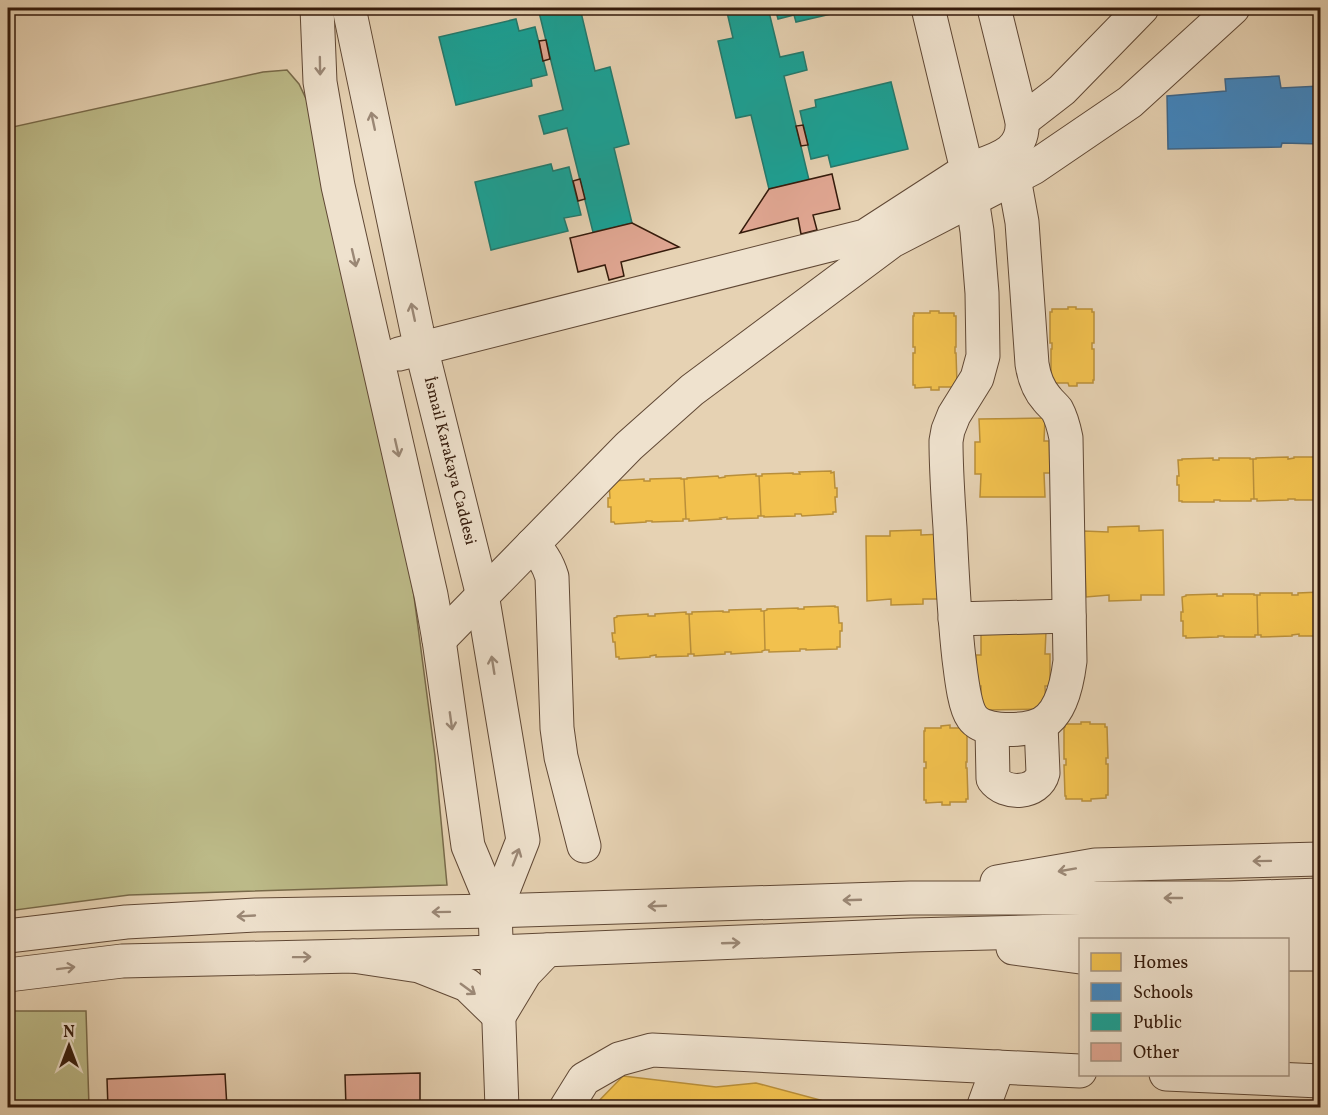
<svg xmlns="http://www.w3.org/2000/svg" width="1328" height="1115" viewBox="0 0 1328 1115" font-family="Vollkorn,serif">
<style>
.green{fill:#bcba88;stroke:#786a4a;stroke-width:1.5}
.homes{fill:#f2c14e;stroke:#b98f3a;stroke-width:1.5}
.schools{fill:#3f88c5;stroke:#3c678d;stroke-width:1.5}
.public{fill:#17a398;stroke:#207a6e;stroke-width:1.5}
.building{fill:#e1a793;stroke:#341a0b;stroke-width:1.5}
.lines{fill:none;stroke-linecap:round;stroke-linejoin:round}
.minor-casing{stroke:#604835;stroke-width:35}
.minor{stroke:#efe2ce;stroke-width:33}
.oneway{stroke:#9b8876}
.labels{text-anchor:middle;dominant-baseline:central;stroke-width:6;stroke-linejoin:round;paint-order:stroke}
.street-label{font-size:16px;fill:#341a0b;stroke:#efe2ce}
</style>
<rect width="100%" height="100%" fill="#e6d2b3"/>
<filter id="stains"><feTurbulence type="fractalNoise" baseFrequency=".00333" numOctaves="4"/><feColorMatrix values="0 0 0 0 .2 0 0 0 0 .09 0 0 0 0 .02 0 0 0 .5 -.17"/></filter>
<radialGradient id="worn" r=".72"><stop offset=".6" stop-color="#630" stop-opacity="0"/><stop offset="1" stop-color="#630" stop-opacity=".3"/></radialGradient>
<path class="green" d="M287,70L299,84L309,105L413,589L435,756L447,885L129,895L8,911V128L263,72Z
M8,1011H86L89,1107H8Z"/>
<path class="homes" d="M1068,307H1076V309H1092V312H1094V343H1092V349H1094V380H1093V383H1077V386H1069L1068,383H1053L1051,381V349H1052V343H1050V312H1052V309H1068Z
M930,311H939V313H954V316H956V347H955V353H956L957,384L955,387H939V390H931V387L915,388V385H913V353H915V347H913V316H914V313H930Z
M1045,418L1044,441H1049L1050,473H1044L1045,497H980L981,474H975V442H980L979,419Z
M1288,457V459L1294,458V457H1320V500H1295V499H1288V500L1257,501V499H1254L1253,459H1256V458Z
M1213,458V460H1219V458H1250V459H1253L1254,499H1251V501H1220V500H1214V502H1182V501H1179V485H1177V476H1179L1178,460H1182V459Z
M831,471V473L834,472L835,488H837V497H835L836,512H833V514L802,516L801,514H795V516L764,517V516H761L759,476H762V474L793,473V474H800L799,472Z
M756,474V476H759L761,516H758V518L727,519V517L720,518L721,519L689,521V519H686L684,479H687V478L718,476L719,478L725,477V476Z
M681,478V479H684L686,519H683V521L652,522V521H646V522L615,524L614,522H611V507H608V498H610L609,483L612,481L644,479V481H650V479Z
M1139,526V531L1163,530L1164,595H1141V600L1109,601V595L1086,597L1084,531L1108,532V527Z
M921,530V535L945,534L946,599H923V604L891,605V599L867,601L866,536H890V531Z
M1320,592V636H1299V634L1292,635V636L1261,637V635H1258L1257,595H1260V593H1292V595H1298V593Z
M1217,594V596H1223V594H1254V595H1257L1258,635H1255V637H1224V636H1218V637L1186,638V636H1183V621H1181V612H1183L1182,597L1186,596V595Z
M835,606V607H838L839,623H842V631H840V647H837V649L806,650V649H800V651L769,652V650H765L764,611L767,610V609L798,608V609H804V607Z
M761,609V611H764L765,650L762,651V652L731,654V652H725V654L694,656V654H691L689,614H692V612L723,611V612H729V610Z
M686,612V614H689L691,654H688V656L656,657V655L650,656V657L619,659V657H616L615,642H613L612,633H615L614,618L617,617V616L648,614V616H655V614Z
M981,631H1046L1045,654H1050V686H1045L1046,709L981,710V686H976V655H981Z
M1081,722H1090V724H1105V727H1107L1108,758H1106V764H1108V795H1106V798L1091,799V801H1082V799H1066V796H1065L1064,765H1066V759H1064V727H1065V724H1081Z
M950,725V728H965L967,731V762H966V768H967L968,799H966V802H950V805H942V802L926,803V800H924V768H926V762H924V731H925V728H941V726Z
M623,1076L716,1087L756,1083L850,1108H592Z"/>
<path class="schools" d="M1279,76L1281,88L1320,86V144L1282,143L1281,147L1168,149L1167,96L1226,91L1225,79Z"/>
<path class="public" d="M538,8H580L595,71L610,67L629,144L614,148L632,223L593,232L567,128L544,134L539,116L563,110Z
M726,8H768L780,57L803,52L807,70L784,76L809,180L769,189L751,115L736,118L718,41L733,38Z
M775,8H857L796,22L794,15L778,19Z
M516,19L519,31L535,27L547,75L531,79L532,86L456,105L439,37Z
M891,82L908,149L831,167L828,155L811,159L800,111L816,107L815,100Z
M551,164L553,171L569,167L581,215L564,218L568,231L491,250L475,182Z"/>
<path class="building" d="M546,40L550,59L543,61L539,41Z
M803,125L808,145L801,146L796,126Z
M832,174L840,209L813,215L817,230L801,234L798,218L740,233L769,189Z
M580,179L585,199L578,201L573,181Z
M632,223L679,247L621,262L624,276L609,280L605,265L578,272L570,238Z
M420,1073V1108H346L345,1075Z
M225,1074L227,1108H108L107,1079Z"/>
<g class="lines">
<g class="minor-casing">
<g id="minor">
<path d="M317,8L320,82L338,186L431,595L439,640L468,846L495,911L502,1108"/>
<path id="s1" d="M349,8L417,331L481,588L523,840L495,911"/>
<path d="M1022,121L1062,90L1142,8"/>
<path d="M967,170C992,160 1025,155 1022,121L994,8"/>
<path d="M972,199L977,231L982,293L983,356L977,378L954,415L948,430L946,441C946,470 948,499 950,528C952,572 954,616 959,659C961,674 964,706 972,717C982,732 1015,731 1032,727C1060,722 1067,685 1070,661L1066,438C1064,428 1062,419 1057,410C1054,406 1050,403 1047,399C1038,389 1034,377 1032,364L1022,222L1014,178"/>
<path d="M399,354L865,236L967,170L928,8"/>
<path d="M532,545C543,554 548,564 552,577L557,728L561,757L584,846"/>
<path d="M955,619L1069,616"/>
<path d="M439,640L629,446L692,390L892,241L1033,168L1130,102L1233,8"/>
<path d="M992,729L993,779C1005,796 1038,794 1043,773L1041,725"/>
<path d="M997,882L1095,865L1320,859"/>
<path d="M8,936L126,922L256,915L495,911L910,898H1231L1320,895"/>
<path d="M1013,948L1080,957"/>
<path d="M1288,954H1320"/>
<path d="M353,956L496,952L913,935L1320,924"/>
<path d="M8,975L122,961L353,956L419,966L467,985L499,1016"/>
<path d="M499,1016L525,973L547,950"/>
<path d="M1166,1074L1320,1081"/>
<path d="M566,1108L584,1079L619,1059L652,1050L1080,1071"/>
<path d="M983,1108L998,1067"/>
</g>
</g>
<use href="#minor" class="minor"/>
</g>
<defs><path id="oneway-shaft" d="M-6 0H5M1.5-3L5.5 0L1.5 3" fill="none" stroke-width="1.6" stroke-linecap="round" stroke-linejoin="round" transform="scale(1.5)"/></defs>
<g class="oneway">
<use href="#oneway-shaft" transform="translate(320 66) rotate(89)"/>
<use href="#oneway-shaft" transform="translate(373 121) rotate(-102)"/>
<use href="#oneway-shaft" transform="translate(354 258) rotate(77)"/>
<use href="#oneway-shaft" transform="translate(413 312) rotate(-102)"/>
<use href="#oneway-shaft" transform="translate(397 448) rotate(77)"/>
<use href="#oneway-shaft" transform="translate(493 665) rotate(-99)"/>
<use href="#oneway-shaft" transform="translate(451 721) rotate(82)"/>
<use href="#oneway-shaft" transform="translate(516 857) rotate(-69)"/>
<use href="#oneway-shaft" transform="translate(1262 861) rotate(179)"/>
<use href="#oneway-shaft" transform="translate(1067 870) rotate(170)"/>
<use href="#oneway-shaft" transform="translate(1173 898) rotate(180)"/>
<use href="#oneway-shaft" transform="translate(852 900) rotate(178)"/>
<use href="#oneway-shaft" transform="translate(657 906) rotate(178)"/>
<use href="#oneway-shaft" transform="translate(441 912) rotate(179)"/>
<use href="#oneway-shaft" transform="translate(246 916) rotate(177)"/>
<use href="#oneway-shaft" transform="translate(731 943) rotate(-2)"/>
<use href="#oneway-shaft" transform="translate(302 957) rotate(-1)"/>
<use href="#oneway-shaft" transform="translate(66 968) rotate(-7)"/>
<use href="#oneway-shaft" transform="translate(468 989) rotate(36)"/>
</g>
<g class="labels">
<g class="street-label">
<text stroke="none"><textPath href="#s1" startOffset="464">İsmail Karakaya Caddesi</textPath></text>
</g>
</g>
<rect width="1328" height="1115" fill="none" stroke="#e6d2b3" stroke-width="30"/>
<rect x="9" y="9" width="1310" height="1097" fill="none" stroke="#341a0b" stroke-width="3"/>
<rect x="15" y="15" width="1298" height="1085" fill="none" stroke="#341a0b" stroke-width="1.5"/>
<rect x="1079" y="938" width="210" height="138" fill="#efe2ce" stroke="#a49280" stroke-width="1.5"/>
<rect x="1091" y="953" width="30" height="18" fill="#f2c14e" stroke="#a49280" stroke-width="1.5"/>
<text x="1133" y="968" font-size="18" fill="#341a0b">Homes</text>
<rect x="1091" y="983" width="30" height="18" fill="#3f88c5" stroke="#a49280" stroke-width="1.5"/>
<text x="1133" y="998" font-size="18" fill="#341a0b">Schools</text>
<rect x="1091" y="1013" width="30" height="18" fill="#17a398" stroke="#a49280" stroke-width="1.5"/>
<text x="1133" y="1028" font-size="18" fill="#341a0b">Public</text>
<rect x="1091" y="1043" width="30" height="18" fill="#e1a793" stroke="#a49280" stroke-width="1.5"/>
<text x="1133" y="1058" font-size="18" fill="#341a0b">Other</text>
<g transform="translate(69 1046)" stroke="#efe2ce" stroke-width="4.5" paint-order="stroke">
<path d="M0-4.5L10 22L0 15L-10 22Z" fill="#341a0b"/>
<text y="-9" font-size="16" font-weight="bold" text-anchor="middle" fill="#341a0b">N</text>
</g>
<rect width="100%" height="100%" filter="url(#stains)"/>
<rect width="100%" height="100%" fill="url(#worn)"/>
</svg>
